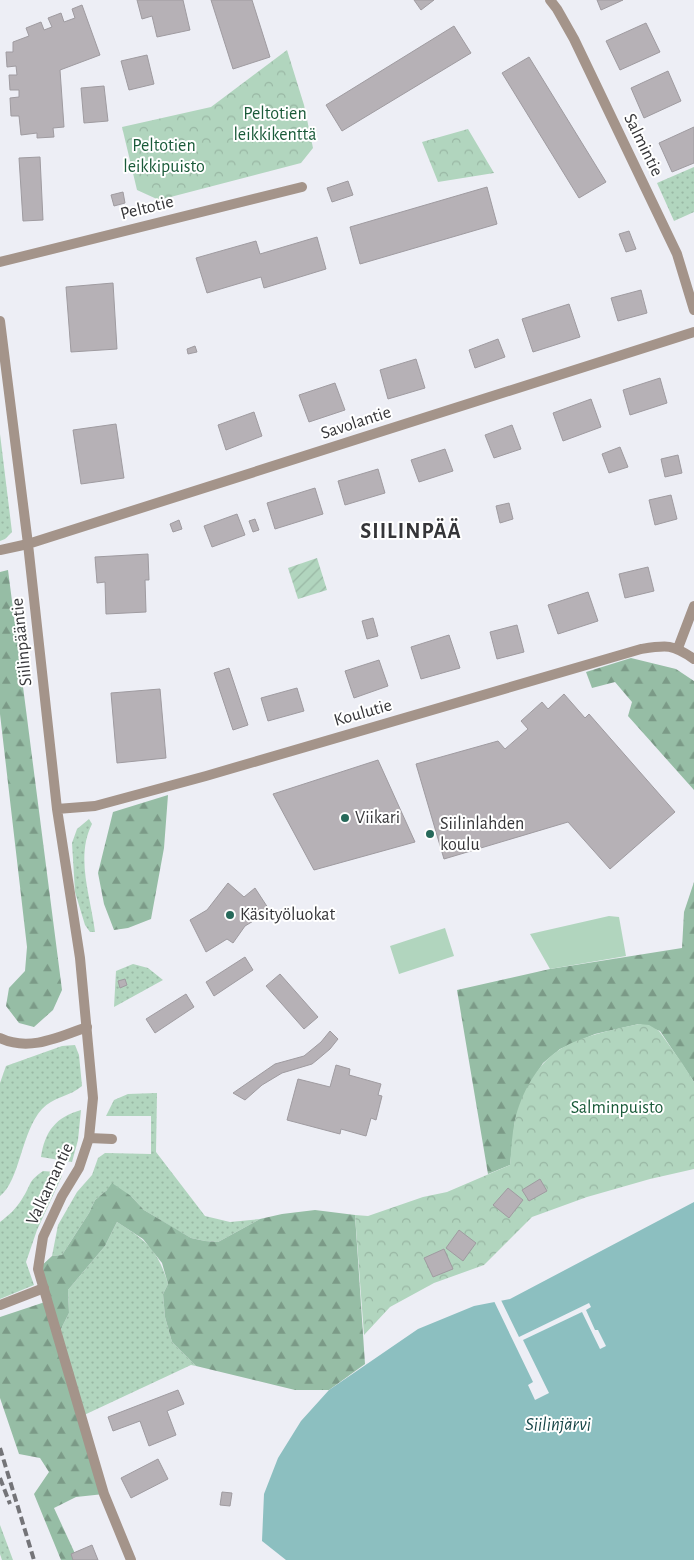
<svg xmlns="http://www.w3.org/2000/svg" width="694" height="1560" viewBox="0 0 694 1560" font-family="'Alegreya Sans',sans-serif">
<style>
.grass{fill:url(#grass-dots)}
.forest{fill:url(#forest-firs)}
.park{fill:url(#park-crowns)}
.garden{fill:url(#garden-furrows)}
.pitch{fill:#b1d5be}
.water{fill:#8cbfc0}
.pier{fill:#edeef5}
.building{fill:#b6b1b6;stroke:#9f9ba0}
.lines{fill:none;stroke-linecap:round;stroke-linejoin:round}
.service{stroke:#a4948a;stroke-width:10}
.minor{stroke:#a4948a;stroke-width:10}
.rail{stroke:#747478;stroke-width:4;stroke-dasharray:8 4;stroke-linecap:butt}
.poi-dot{fill:#26695a;stroke:#fff;stroke-width:2}
.labels{text-anchor:middle;dominant-baseline:central;stroke-width:4;stroke-linejoin:round;paint-order:stroke}
.park-label{font-size:18px;fill:#1a5a39;stroke:#fff}
.street-label{font-size:18px;fill:#353538;stroke:#fff}
.poi-label{font-size:18px;fill:#353538;stroke:#fff;text-anchor:start}
.water-label{font-size:19px;font-style:italic;fill:#174648;stroke:#fff}
.district-label{font-size:22px;font-weight:bold;letter-spacing:1px;fill:#353538;stroke:#fff}
</style>
<defs>
<pattern id="grass-dots" width="8" height="8" patternUnits="userSpaceOnUse" patternTransform="scale(1.25)"><rect width="8" height="8" fill="#b1d5be"/><path d="M2 2h.1M6 6h.1" fill="none" stroke="#99b7a4" stroke-width="1.8" stroke-linecap="round"/></pattern>
<pattern id="forest-firs" width="22" height="20" patternUnits="userSpaceOnUse" patternTransform="scale(1.25)"><rect width="22" height="20" fill="#96bda5"/><path d="M5 1l3.5 6h-7zM16 11l3.5 6h-7z" fill="#7b9a87"/></pattern>
<pattern id="park-crowns" width="20" height="18" patternUnits="userSpaceOnUse" patternTransform="scale(1.25)"><rect width="20" height="18" fill="#b1d5be"/><path d="M2 6a3 3 0 1 1 6 0M12 15a3 3 0 1 1 6 0" fill="none" stroke="#99b7a4"/></pattern>
<pattern id="garden-furrows" width="10" height="10" patternUnits="userSpaceOnUse" patternTransform="scale(1.25)"><rect width="10" height="10" fill="#b1d5be"/><path d="M-1 1l2-2M0 10L10 0M9 11l2-2" fill="none" stroke="#99b7a4"/></pattern>
</defs>
<rect width="100%" height="100%" fill="#edeef5"/>
<path class="grass" d="M694,167V212L674,221L657,183Z
M0,434L12,532L5,539L0,541Z
M89,819L92,824C75,857 91,898 95,932H90L85,925L75,892L72,843L77,829Z
M133,964L148,968L163,980L114,1007L116,971Z
M75,1045L79,1055L82,1086C71,1096 53,1097 42,1109C21,1132 20,1181 0,1196V1083L6,1066L62,1046Z
M157,1093L156,1152L205,1216L230,1222L260,1219L218,1242L205,1241L191,1238L177,1230L144,1210L131,1196L107,1190L95,1200L89,1213L62,1255L52,1256L58,1225L77,1192L92,1175L98,1158L105,1153L151,1154V1116H106L114,1100L128,1094Z
M81,1110L78,1140L72,1162L41,1157C45,1131 56,1117 81,1110Z
M43,1171L55,1172L62,1176L37,1230L26,1262L34,1285L0,1299V1222C9,1215 16,1209 22,1199C32,1184 27,1182 43,1171Z
M117,1222C147,1241 158,1250 168,1284L163,1294L165,1317L172,1342L196,1366L191,1365L82,1416L58,1335L69,1313L68,1290L105,1246Z
M0,1525L13,1560H2L0,1554Z"/>
<path class="forest" d="M8,570L62,990L53,1010L34,1027L19,1023L6,1006L9,988L25,971L27,947L0,714V572Z
M631,658L676,669L694,681V790L628,716L632,702L615,682L592,688L586,672Z
M168,795L164,848L151,919L128,928L114,930L104,904L98,873L113,812Z
M694,882V1082L660,1031L639,1024L595,1034L560,1049L543,1063L533,1079L521,1104L515,1120L510,1165L488,1174L457,990L550,969L682,948L684,912Z
M112,1183L131,1196L144,1210L191,1238L205,1241L218,1242L260,1219L282,1214L315,1210L355,1215L365,1364L329,1390H295L196,1366L172,1342L165,1317L163,1294L168,1284L162,1263L143,1239L117,1222L105,1246L68,1290L69,1313L58,1335L104,1494L76,1497L54,1508L78,1560H61L34,1494L49,1472L40,1458L19,1454L0,1398V1317L48,1301L38,1269L52,1256L62,1255L89,1213L95,1200L107,1190Z"/>
<path class="park" d="M287,50L304,105L313,148L301,163L159,200L137,190L122,127L211,107Z
M468,129L494,173L438,182L422,142Z
M639,1024L649,1025L659,1031L682,1063L694,1082V1169L650,1179L587,1197L532,1217L484,1265L434,1283L390,1307L364,1335L355,1215L368,1216L423,1197L447,1192L510,1165C511,1150 512,1134 515,1120C521,1094 537,1064 559,1050C580,1036 615,1029 639,1024Z"/>
<path class="garden" d="M317,558L327,590L298,599L288,568Z"/>
<path class="pitch" d="M609,916L619,917L626,956L550,969L530,934Z
M445,928L454,956L399,974L390,946Z"/>
<path class="water" d="M694,1202V1560H286L262,1541L264,1494L278,1458L301,1421L329,1390L418,1329L474,1306L510,1299Z"/>
<path class="pier" d="M500,1298L519,1337L589,1303L591,1307L586,1310L595,1330H598L606,1346L600,1349L582,1312L523,1340L549,1393L535,1400L528,1385L533,1382L493,1299Z"/>
<path class="building" d="M137,0H183L190,30L157,37L152,16L142,19Z
M211,0H252L270,57L233,69Z
M414,0H434L421,10Z
M597,0H623L601,10Z
M82,5L100,55L60,70L64,127L53,128L54,137L37,138V133L21,135L19,116H11L10,98L19,97V90H10L9,75H17L16,66L7,67L6,52H13V42L29,36L26,28L41,22L44,30L52,27L48,18L61,13L64,22L75,18L72,9Z
M646,23L660,52L620,70L606,41Z
M454,26L471,53L342,131L326,105Z
M147,55L154,84L129,90L121,61Z
M529,57L606,182L579,198L502,73Z
M668,71L681,101L644,118L631,88Z
M104,86L108,121L84,123L81,88Z
M694,127V163L672,172L659,143Z
M40,157L43,220L23,221L19,158Z
M348,181L353,195L332,202L327,188Z
M487,187L497,224L360,264L350,227Z
M123,192L125,203L114,206L111,195Z
M629,231L636,249L626,252L619,234Z
M317,237L326,269L264,288L261,277L207,293L196,258L256,241L260,254Z
M113,283L117,349L71,352L66,287Z
M641,290L647,313L618,321L611,298Z
M569,304L580,337L533,352L522,319Z
M498,339L505,357L475,368L469,350Z
M195,346L197,352L188,354L187,349Z
M416,359L425,388L388,399L380,370Z
M660,378L667,403L630,415L623,390Z
M335,383L345,410L309,422L299,395Z
M591,399L601,427L563,441L553,413Z
M254,412L262,436L226,450L218,425Z
M116,424L124,478L81,484L73,430Z
M512,425L521,449L494,458L485,435Z
M620,447L628,467L609,473L602,454Z
M445,449L453,471L419,482L411,460Z
M678,455L682,473L665,477L661,459Z
M378,469L385,493L345,505L338,481Z
M315,488L323,514L275,529L267,503Z
M671,495L677,519L655,525L649,500Z
M509,503L513,519L500,523L496,506Z
M237,514L245,535L212,547L204,526Z
M255,519L259,530L253,532L249,521Z
M179,520L182,529L173,532L170,524Z
M148,554L149,580H145L146,612L106,614L105,582L97,583L95,557Z
M648,567L654,591L625,598L619,574Z
M588,592L598,621L558,634L548,605Z
M373,618L378,636L367,639L362,621Z
M517,625L524,652L497,659L490,632Z
M449,635L460,668L421,679L411,647Z
M379,660L388,686L354,698L345,671Z
M229,668L248,725L233,730L214,673Z
M297,688L304,711L268,721L261,698Z
M160,689L166,758L117,763L111,693Z
M564,694L585,718L589,714L675,812L610,869L568,822L444,859L416,764L498,741L505,749L528,729L521,721L542,702L548,709Z
M378,760L415,842L314,870L273,794Z
M228,883L244,897L255,888L270,911L245,926L233,943L227,939L206,952L190,920L207,910Z
M245,957L253,970L214,996L206,982Z
M280,974L318,1017L304,1029L266,986Z
M125,979L127,985L120,988L118,981Z
M186,994L194,1007L155,1033L146,1019Z
M330,1031L338,1039L330,1049L317,1060L312,1064L282,1073L262,1085L245,1100L233,1093L275,1064L304,1056L321,1042Z
M336,1065L350,1069L349,1075L381,1084L378,1095L382,1096L376,1120L371,1118L366,1136L341,1129L340,1134L287,1120L298,1079L330,1087Z
M540,1179L547,1191L529,1201L522,1190Z
M508,1188L523,1200L509,1218L493,1205Z
M459,1230L476,1243L463,1261L446,1248Z
M444,1249L453,1269L433,1277L424,1258Z
M178,1390L184,1404L167,1411L176,1435L149,1446L140,1421L113,1431L108,1417Z
M158,1459L168,1479L131,1498L121,1478Z
M222,1492L232,1493L230,1506L220,1505Z
M92,1545L98,1560H73L71,1554Z"/>
<g class="lines">
<path class="service" d="M0,550L28,544
M0,1038C29,1052 59,1037 87,1027
M0,1305L44,1288"/>
<path class="minor" d="M550,0L557,9L574,39L677,254L694,310
M0,262L302,187
M0,321L28,544L57,809L80,958L93,1098L89,1138L79,1168L62,1196L43,1237L38,1269L104,1494L131,1560
M28,544L694,332
M678,648L694,606
M57,809L95,806L206,776L641,649C667,645 672,644 694,659
M89,1138L112,1139"/>
<path class="rail" d="M0,1448L34,1560
M0,1478L10,1504"/>
</g>
<g class="poi-dot">
<circle cx="345" cy="818" r="5"/>
<circle cx="430" cy="834" r="5"/>
<circle cx="230" cy="915" r="5"/>
</g>
<g class="labels">
<g class="park-label">
<text x="275" y="114">Peltotien<tspan x="275" dy="21">leikkikenttä</tspan></text>
<text x="164" y="146">Peltotien<tspan x="164" dy="21">leikkipuisto</tspan></text>
<text x="617" y="1108">Salminpuisto</text>
</g>
<g class="street-label">
<text transform="translate(643 145) rotate(64)">Salmintie</text>
<text transform="translate(147 208) rotate(-14)">Peltotie</text>
<text transform="translate(356 423) rotate(-18)">Savolantie</text>
<text transform="translate(22 642) rotate(-96)">Siilinpääntie</text>
<text transform="translate(363 713) rotate(-16)">Koulutie</text>
<text transform="translate(50 1184) rotate(-65)">Valkamantie</text>
</g>
<g class="poi-label">
<text x="355" y="818">Viikari</text>
<text x="440" y="824">Siilinlahden<tspan x="440" dy="21">koulu</tspan></text>
<text x="240" y="915">Käsityöluokat</text>
</g>
<g class="water-label">
<text x="558" y="1424">Siilinjärvi</text>
</g>
<g class="district-label">
<text x="411" y="531">SIILINPÄÄ</text>
</g>
</g>
</svg>
